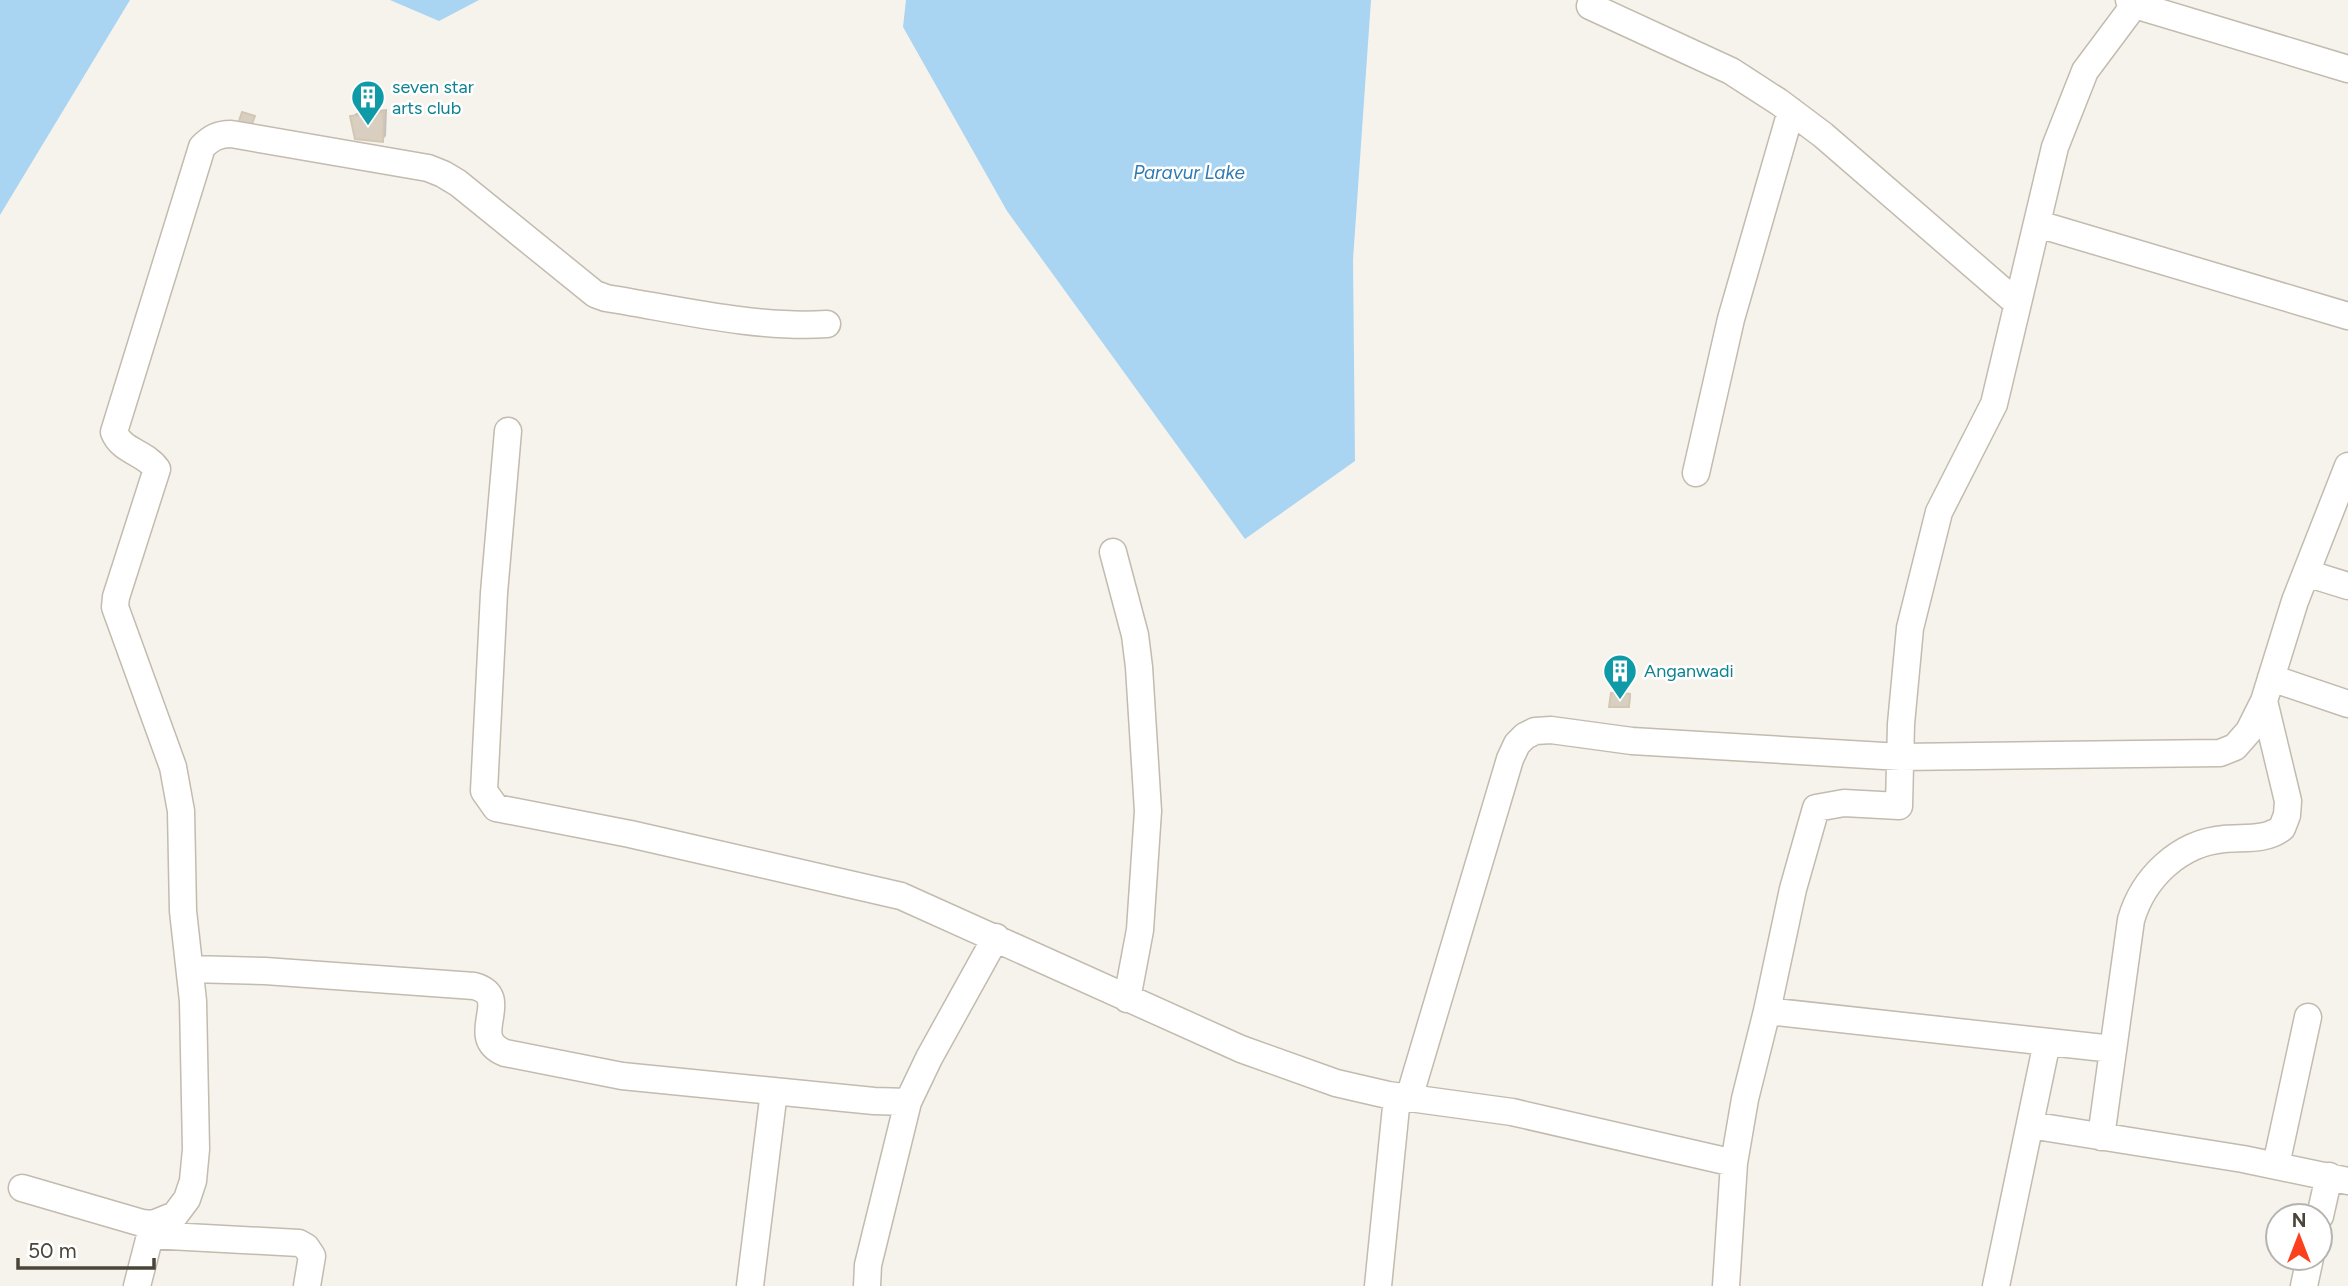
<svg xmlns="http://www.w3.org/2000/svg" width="2348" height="1286" viewBox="0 0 2348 1286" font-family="Figtree,sans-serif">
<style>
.water{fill:#a9d4f2}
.shadow{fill:#0003}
.building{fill:#d8cfc1;stroke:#d3c7b4;stroke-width:2}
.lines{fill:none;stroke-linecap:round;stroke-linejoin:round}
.minor-casing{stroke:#c2bbae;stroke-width:29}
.minor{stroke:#fff;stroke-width:26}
.labels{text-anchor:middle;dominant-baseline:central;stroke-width:5;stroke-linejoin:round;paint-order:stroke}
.culture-label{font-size:18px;fill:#0d838f;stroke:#fff;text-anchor:start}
.water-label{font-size:19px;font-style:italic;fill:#2e7ab2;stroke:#fff}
</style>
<rect width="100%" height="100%" fill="#f6f3ec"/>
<path class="water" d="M0,0H130L0,215Z
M390,0H479L439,21Z
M906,0H1371L1353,260L1355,461L1245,539L1007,211L903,27Z"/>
<path class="shadow" d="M387,109L386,136L382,140L352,117L356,113Z
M1615,692L1631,693L1630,704L1629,706L1613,693Z"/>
<path class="building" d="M242,112L255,116L249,131L237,127Z
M384,112L383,142L355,139L350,116Z
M1611,693L1630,694L1629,707H1609Z"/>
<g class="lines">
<g class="minor-casing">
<path id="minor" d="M2129,0L2135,5L2348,69
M1590,6L1731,71L1779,102L1823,135L2017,303
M2038,224L2348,316
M508,431L494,593L484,791L496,808L630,834L901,896L1241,1049L1336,1083L1388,1095L1512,1112L1734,1163
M1696,473L1731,319L1791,111
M1113,552L1135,635L1139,667L1148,811L1140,930L1127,999
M2306,573L2348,586
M2271,678L2348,704
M190,969L265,971L474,986C515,997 465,1037 505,1053L622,1076L874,1101L908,1102
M1767,1011L2113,1049
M1409,1098L1510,759L1517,744L1525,736L1535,731L1551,730L1632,741L1901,757L2220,753L2235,747L2249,731L2264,701L2295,601L2348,466
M2030,1125L2243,1159L2348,1181
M2101,1137L2131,920C2143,878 2179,843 2224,839C2244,837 2265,841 2282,828L2287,815L2288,801L2264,701
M2276,1165L2308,1017
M22,1188L142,1223L153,1224L175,1215L187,1199L193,1181L196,1149L193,1001L183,911L181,811L173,767L115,607L116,597L157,469C146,453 121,451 114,432L202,147C211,138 218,134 231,134L428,168L443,174L458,183L595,294L606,298C675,309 758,329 827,324
M2320,1216L2329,1176
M150,1235L299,1243L306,1247L312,1256L307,1286
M137,1286L153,1224
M750,1286L774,1091
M867,1286L868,1265L908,1102L929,1058L996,937
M1378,1286L1397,1097
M1726,1286L1734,1163L1745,1099L1767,1011L1793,889L1816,808L1844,803L1899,806L1901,724L1910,628L1939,512L1994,404L2055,147L2085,71L2138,0
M1996,1286L2047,1042
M2304,1286L2310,1258"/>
</g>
<use href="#minor" class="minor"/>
</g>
<defs>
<g id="building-pin" transform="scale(1.75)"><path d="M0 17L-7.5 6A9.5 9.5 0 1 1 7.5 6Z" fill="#0f9aa8" stroke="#fff"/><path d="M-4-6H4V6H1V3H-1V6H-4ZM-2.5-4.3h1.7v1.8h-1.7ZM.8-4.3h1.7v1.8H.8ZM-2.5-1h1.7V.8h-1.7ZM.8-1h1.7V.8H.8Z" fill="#fff"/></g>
</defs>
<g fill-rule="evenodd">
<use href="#building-pin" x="368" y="97"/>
<use href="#building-pin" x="1620" y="671"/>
</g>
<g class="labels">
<g class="culture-label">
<text x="392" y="87">seven star<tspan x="392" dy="21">arts club</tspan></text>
<text x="1644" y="671">Anganwadi</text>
</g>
<g class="water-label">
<text x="1189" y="172">Paravur Lake</text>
</g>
</g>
<g transform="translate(2299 1237)"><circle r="33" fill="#ffffff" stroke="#b7b4b0" stroke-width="2"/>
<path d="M0-5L12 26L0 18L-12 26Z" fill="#fc3f1d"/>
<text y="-10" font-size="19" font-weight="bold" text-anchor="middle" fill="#4b4439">N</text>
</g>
<path d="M18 1258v10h136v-10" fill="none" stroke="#4b4439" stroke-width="3.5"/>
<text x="28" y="1258" font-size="21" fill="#4b4439" stroke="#ffffff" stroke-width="5" paint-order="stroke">50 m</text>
</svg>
